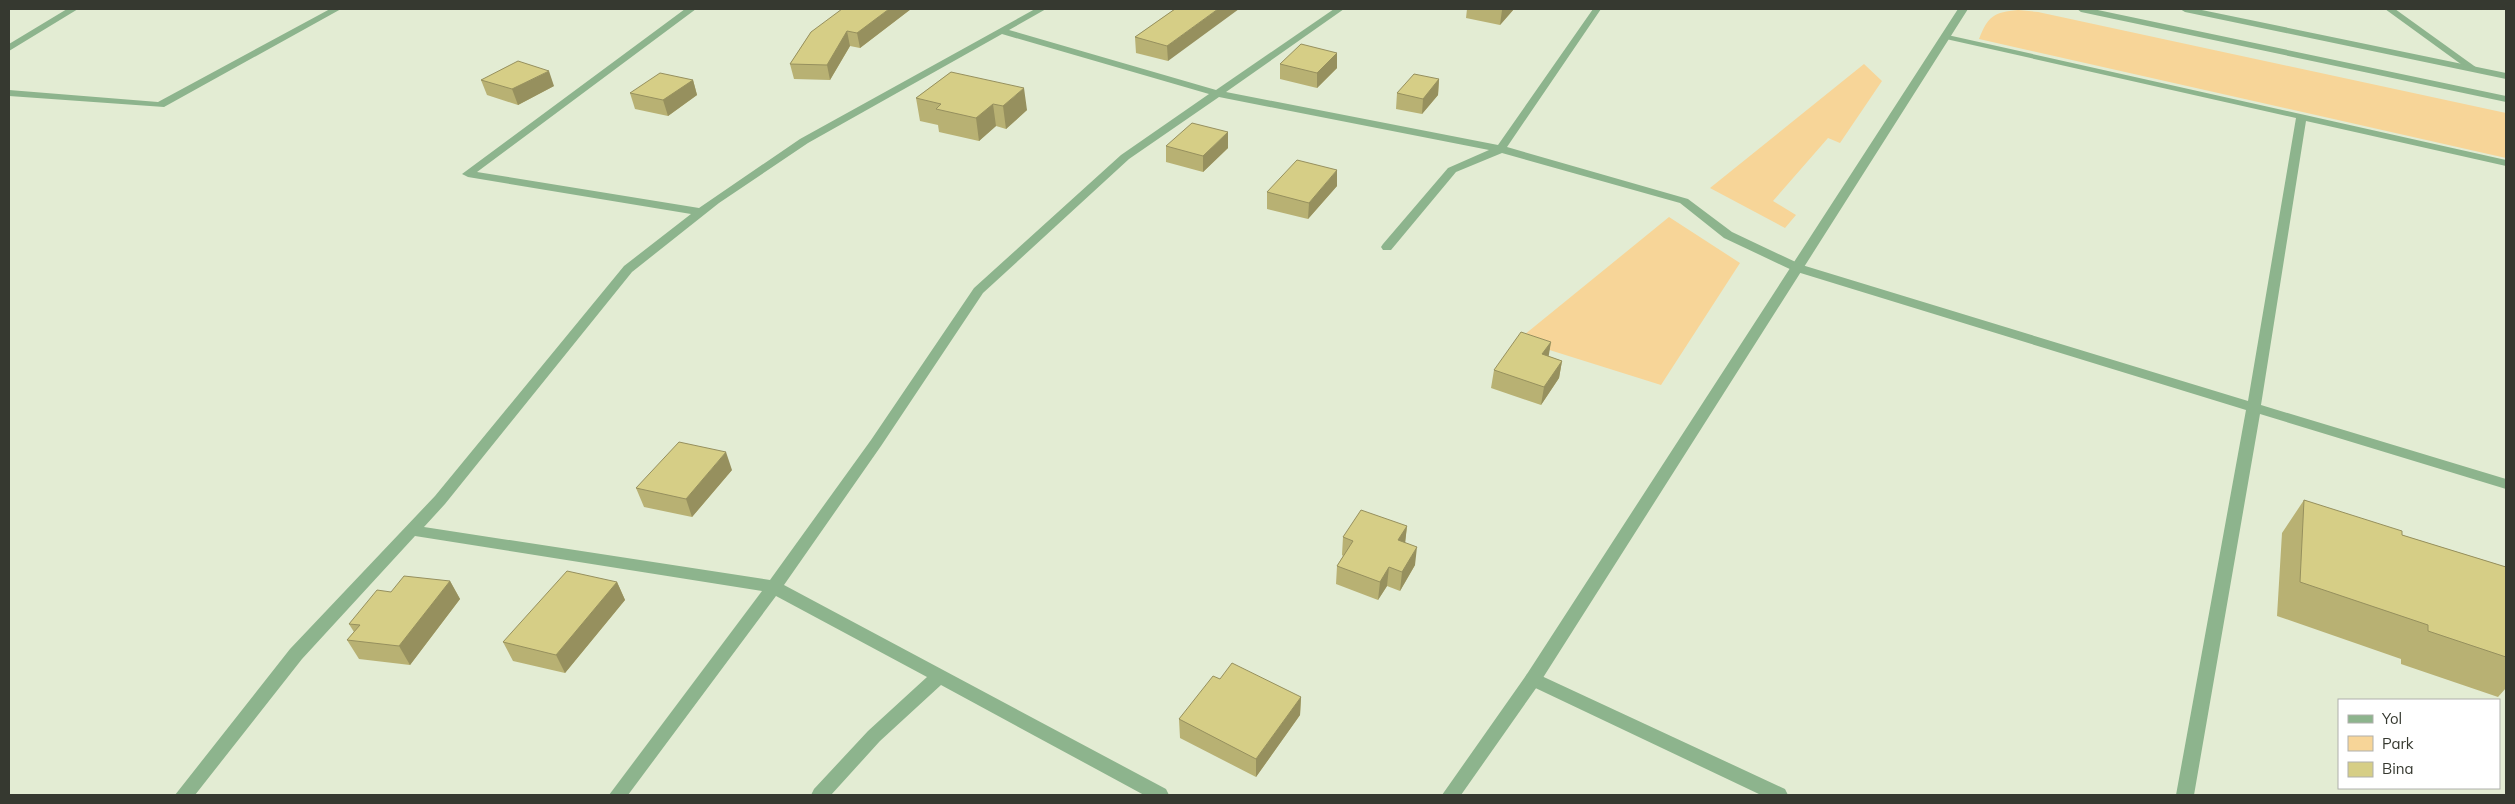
<svg xmlns="http://www.w3.org/2000/svg" width="2515" height="804" viewBox="0 0 2515 804" font-family="Mulish,sans-serif">
<style>
.green{fill:#f7d598}
.lines{fill:none;stroke-linecap:round;stroke-linejoin:round}
.minor{fill:#8db48d;fill-rule:evenodd}
.tertiary{fill:#8db48d;fill-rule:evenodd}
.wall{fill:#b8b173}
.shaded-wall{fill:#96905e}
.building{fill:#d6ce86;stroke:#96905e}
</style>
<rect width="100%" height="100%" fill="#e3ecd3"/>
<path class="green" d="M2018,10L2038,12L2506,113V158L1979,39C1988,16 1994,12 2018,10Z
M1864,64L1882,81L1840,143L1828,138L1773,201L1796,215L1785,228L1710,188Z
M1669,217L1740,263L1661,385L1518,340Z"/>
<g class="lines">
<path class="minor" d="M67,9H78L9,51V44Z
M330,9H341L164,107L9,96V90L158,102Z
M685,9H696L477,172L699,208L800,139L1035,9H1046L1009,30L1216,90L1334,9H1344L1226,92L1498,145L1593,9H1601L1507,147L1688,199L1732,232L1802,265L2248,401L2296,118L1946,39L1941,36L1943,34L2506,160V166L2306,121L2261,405L2506,479V489L2260,414L2194,795H2176L2246,410L1794,271L1724,238L1680,203L1502,153L1456,172L1391,250H1383L1381,247L1383,244L1448,168L1489,150L1219,97L1129,159L983,293L881,446L784,585L1166,789L1169,795H1144L941,685L880,741L831,795H811L814,789L868,731L927,677L776,596L628,795H609L762,591L415,536L302,659L195,795H175L290,649L435,496L624,266L691,214L468,177L462,174ZM1002,34L1209,94L1121,155L974,288L871,440L770,580L424,527L445,504L632,272L719,203L808,143Z
M2385,9H2395L2477,68L2469,70Z
M1533,672L1785,789L1788,795H1761L1527,684L1525,679L1527,674Z"/>
<path class="tertiary" d="M1958,9H1968L1539,684L1461,795H1442L1527,674Z
M2077,9H2093L2506,96V102L2081,12Z
M2180,9H2197L2506,73V79L2185,12Z"/>
</g>
<path class="wall" d="M911,9L860,48L850,46L830,80L794,79L790,64L811,32Z
M1175,9L1168,61L1136,53L1135,37Z
M1467,9H1514L1500,25L1466,18Z
M1280,64L1337,68L1317,88L1280,79Z
M951,72L1027,110L1006,129L996,126L979,141L939,132L938,125L920,121L916,98Z
M1439,79L1438,95L1422,114L1396,109L1397,93Z
M481,80L554,86L518,105L487,95Z
M693,80L697,95L668,116L635,109L630,93Z
M1166,146L1228,148L1203,172L1166,162Z
M1337,186L1308,219L1267,209V192Z
M1551,342L1548,356L1562,361L1559,378L1541,405L1491,388L1494,370Z
M732,470L692,517L644,507L636,488Z
M2304,500L2402,535L2506,567V688L2498,697L2401,664V659L2277,616L2282,533Z
M1407,526L1405,542L1415,565L1400,591L1387,586L1378,600L1336,584L1337,566L1343,556L1342,555L1343,537Z
M450,581L460,599L410,665L359,659L347,640L354,632L349,624L391,592Z
M617,582L625,600L565,673L513,661L503,642Z
M1220,679L1301,697L1300,715L1256,777L1180,738L1179,719Z"/>
<path class="shaded-wall" d="M889,9H911L860,48L857,33Z
M1218,9H1239L1168,61L1167,46Z
M1503,9H1514L1500,25L1502,10Z
M847,31L850,46L830,80L827,65Z
M1337,53V68L1317,88V73Z
M549,71L554,86L518,105L512,89Z
M1439,79L1438,95L1422,114L1423,99Z
M693,80L697,95L668,116L663,100Z
M1024,88L1027,110L1006,129L1003,106Z
M993,104L996,126L979,141L976,118Z
M1228,132V148L1203,172V156Z
M1337,170V186L1308,219L1309,203Z
M1551,342L1548,360L1542,354Z
M1562,361L1559,378L1541,405L1544,387Z
M726,452L732,470L692,517L686,499Z
M1407,526L1405,544L1398,540Z
M1417,547L1415,565L1400,591L1402,572Z
M1389,567L1387,586L1378,600L1380,582Z
M450,581L460,599L410,665L399,646Z
M617,582L625,600L565,673L556,655Z
M1301,697L1300,715L1256,777V759Z"/>
<path class="building" d="M842,9H889L857,33L847,31L827,65L790,64L811,32Z
M1175,9H1218L1167,46L1135,37Z
M1301,44L1337,53L1317,73L1280,64Z
M518,61L549,71L512,89L481,80Z
M951,72L1024,88L1003,106L993,104L976,118L936,109L941,104L916,98Z
M660,73L693,80L663,100L630,93Z
M1414,74L1439,79L1423,99L1397,93Z
M1192,123L1228,132L1203,156L1166,146Z
M1297,160L1337,170L1309,203L1267,192Z
M1521,332L1551,342L1542,354L1562,361L1544,387L1494,370Z
M679,442L726,452L686,499L636,488Z
M2304,500L2402,531V535L2506,567V657L2428,631V625L2300,582Z
M1361,510L1407,526L1398,540L1417,547L1402,572L1389,567L1380,582L1337,566L1353,541L1343,537Z
M567,571L617,582L556,655L503,642Z
M404,576L450,581L399,646L347,640L360,625L349,624L377,590L391,592Z
M1232,663L1301,697L1256,759L1179,719L1213,676L1220,679Z"/>
<rect width="2515" height="804" fill="none" stroke="#363930" stroke-width="20"/>
<rect x="2338" y="699" width="162" height="90" fill="#ffffff" stroke="#afb0ac"/>
<rect x="2348" y="715" width="25" height="8" fill="#8db48d" stroke="#afb0ac"/>
<text x="2382" y="724" font-size="15" fill="#363930">Yol</text>
<rect x="2348" y="736" width="25" height="15" fill="#f7d598" stroke="#afb0ac"/>
<text x="2382" y="749" font-size="15" fill="#363930">Park</text>
<rect x="2348" y="762" width="25" height="15" fill="#d6ce86" stroke="#afb0ac"/>
<text x="2382" y="774" font-size="15" fill="#363930">Bina</text>
</svg>
